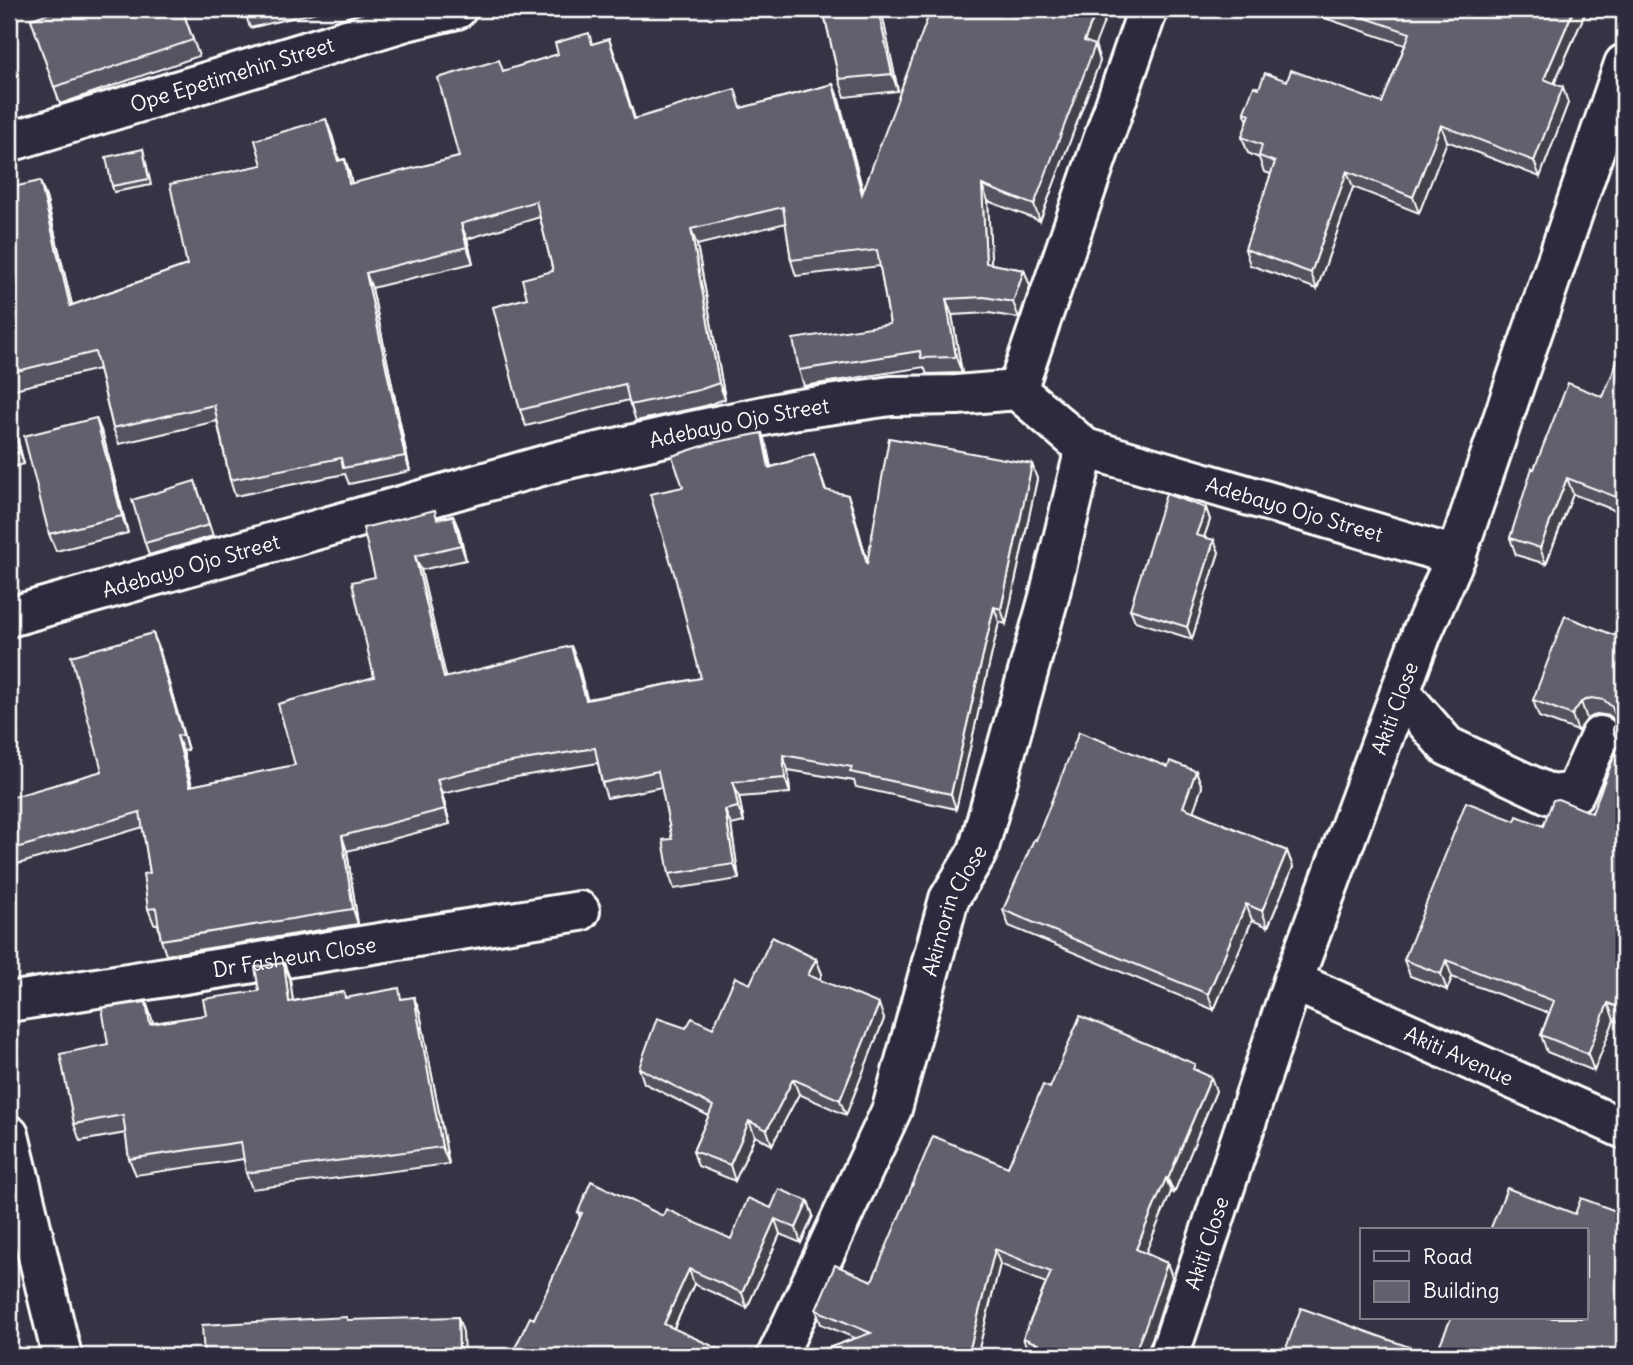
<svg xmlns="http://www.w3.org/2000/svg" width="1633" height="1365" viewBox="0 0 1633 1365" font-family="Delius,sans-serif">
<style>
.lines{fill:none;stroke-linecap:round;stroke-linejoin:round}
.minor-casing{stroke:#fff;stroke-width:44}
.minor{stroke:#2f2a3d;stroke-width:38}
.wall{fill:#55525e;stroke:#fff;stroke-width:2}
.shaded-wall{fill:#45424c;stroke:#fff;stroke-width:2}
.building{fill:#635f6d;stroke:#fff;stroke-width:2}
.labels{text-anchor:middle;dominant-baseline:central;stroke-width:5;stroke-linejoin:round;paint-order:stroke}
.street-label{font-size:21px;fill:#fff;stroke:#2f2a3d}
</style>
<rect width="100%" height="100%" fill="#373345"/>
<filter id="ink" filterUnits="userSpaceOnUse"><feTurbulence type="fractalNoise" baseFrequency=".0143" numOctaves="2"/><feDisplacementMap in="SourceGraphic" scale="14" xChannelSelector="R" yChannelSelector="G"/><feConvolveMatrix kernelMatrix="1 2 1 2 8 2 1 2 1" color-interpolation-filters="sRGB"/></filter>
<g filter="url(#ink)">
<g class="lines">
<g class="minor-casing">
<g id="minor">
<path id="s1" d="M9,142L406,21L457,9"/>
<path d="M1017,390L1148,9"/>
<path id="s2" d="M9,617L559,461L678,434L792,410L891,396L957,395L1017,390L1085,448L1456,556"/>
<path d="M1400,692L1447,746L1551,795L1575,792L1600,736"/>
<path id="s3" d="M1293,981L1624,1129"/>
<path id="s4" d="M9,1002L580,911"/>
<path d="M9,1135L62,1356"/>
<path id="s5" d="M777,1356L892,1109L949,899L978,851L1049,597L1085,448"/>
<path id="s6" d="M1169,1356L1293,981L1422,633L1456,556L1624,64"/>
</g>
</g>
<use href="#minor" class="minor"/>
</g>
<path class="wall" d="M182,9L199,56L60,104L31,19Z
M244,9H321V11L250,28Z
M823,9H881L898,91L845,97L839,79Z
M1298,9H1587L1554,84L1568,103L1540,177L1447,141L1419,213L1353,187L1317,289L1250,265L1245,249L1271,174L1264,172L1259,158L1248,153L1242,137L1248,121L1244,112L1259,88L1287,81L1382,103L1405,45Z
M609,39L635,119L741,108L833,84L839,100L863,192L1095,45L1100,61L1040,221L988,201L991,264L1024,270L1030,286L1019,318L989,313L952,315L962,373L927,374L924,367L804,386L799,370L890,324L880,266L796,276L791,260L786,223L697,245L725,399L705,406L636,421L629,400L526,426L520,410L527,298L553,271L540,217L467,239L473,263L372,288L410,471L349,484L345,474L235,496L230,480L217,421L119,444L113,428L99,369L10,390L9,385V188L46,197L72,305L187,265L262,165L332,135L339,160L345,159L350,175L352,184L459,157L503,71Z
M143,149L151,185L114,192L112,186Z
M1624,345V514L1573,494L1546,564L1516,555L1510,538L1534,469L1603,397Z
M9,406L24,464L9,468Z
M762,433L767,448L771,467L814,454L826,491L848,495L853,510L867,561L1032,464L1037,479L1006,624L999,622L956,809L856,787L854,781L788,770L790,793L739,797L744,822L731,825L739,879L674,889L669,874L672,839L662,787L607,798L602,783L598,763L505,779L442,794L450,824L347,851L358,924L166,955L161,940L158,924H154L148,909L150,873L143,827L18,864L13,849L102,771L159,648L188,750L183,751L192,786L295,765L374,677L375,577L438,519L453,516L459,530L466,560L421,570L446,678L577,660L587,699L701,678L683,487Z
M103,435L128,533L56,551L49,534Z
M195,481L213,536L149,555L145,543Z
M1206,508L1210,520L1204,537L1219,552L1192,639L1135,621L1130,609Z
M1624,639V1024L1614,1020L1594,1071L1547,1052L1541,1035L1549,1013L1452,977L1447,990L1410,976L1404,960L1515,821L1543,826L1592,813L1619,746L1613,731L1615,721L1610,716L1597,714L1587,719L1578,731L1539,717L1533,700Z
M1168,767L1196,771L1202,787L1193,811L1287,851L1293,867L1268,927L1252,920L1214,1010L1009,926L1003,910L1036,840Z
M816,959L822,974L819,980L884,1019L846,1115L799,1094L772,1145L755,1136L735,1181L698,1166L693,1151L709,1116L644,1083L639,1068L686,1028H713Z
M284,963L290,979L293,1001L344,992L346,998L403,999L420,1013L449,1164L252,1189L246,1173L244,1159L136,1175L129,1159L126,1133L80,1141L74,1124L108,1044L146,1002L153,1023L206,1015L259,991Z
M1197,1070L1216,1091L1174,1193L1171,1192L1145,1253L1167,1263L1172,1277L1152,1339L1144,1356H1038L1028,1352L1023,1338L1046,1283L1000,1264L977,1356H809L855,1338L821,1324L816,1310L872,1281L1008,1167L1050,1088Z
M808,1201L813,1216L801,1243L780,1234L747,1308L694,1284L674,1328L534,1319L580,1218L578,1212L663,1216L731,1239L771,1208Z"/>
<path class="shaded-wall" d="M878,9H881L898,91L892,74Z
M1097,9H1109L1095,45L1100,61L1040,221L1034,205L1084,41Z
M1574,9H1587L1549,95L1544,79Z
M609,39L615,55L640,135L634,119Z
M833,84L839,100L868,210L862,194Z
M1563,87L1568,103L1540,177L1534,161Z
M326,119L332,135L344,177L338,161Z
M1441,125L1447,141L1419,213L1413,197Z
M345,159L350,175L355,200L349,184Z
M1347,171L1353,187L1317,289L1311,273Z
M40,181L46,197L76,321L70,306Z
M982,185L988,201L992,278L986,263Z
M461,224L467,239L473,263L467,247Z
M691,229L697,245L725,399L719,383Z
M1024,270L1030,286L1019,318L1013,302Z
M366,273L372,288L410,471L405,456Z
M946,299L952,315L962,373L956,357Z
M9,406L24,464L20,452L9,410Z
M96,418L103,435L128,533L122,516Z
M762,433L767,448L774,483L769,468Z
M1032,464L1037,479L1006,624L1001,609Z
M1567,478L1573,494L1546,564L1540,548Z
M848,495L853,510L872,579L867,564Z
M1206,508L1210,520L1201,546L1196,535Z
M453,516L459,530L466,560L461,545Z
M1214,540L1219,552L1192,639L1187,627Z
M415,556L421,570L450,693L444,678Z
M994,607L999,622L956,809L951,794Z
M153,633L159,648L188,750L183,735Z
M571,646L577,660L591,715L586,700Z
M1581,702L1587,719L1578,731L1572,715Z
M177,736L183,751L196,801L190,786Z
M783,755L788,770L790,793L785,778Z
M1196,771L1202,787L1189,823L1183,807Z
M437,779L442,794L450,824L445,809Z
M733,782L739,797L744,822L738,807Z
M725,810L731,825L739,879L734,864Z
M342,836L347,851L358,924L353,909Z
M1287,851L1293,867L1268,927L1262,911Z
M1246,904L1252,920L1214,1010L1208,994Z
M816,959L822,974L814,991L808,975Z
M1446,960L1452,977L1447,990L1441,974Z
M284,963L290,979L295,1019L289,1002Z
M414,997L420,1013L449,1164L442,1147Z
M146,1002L152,1019L156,1040L150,1024Z
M1608,1003L1614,1020L1594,1071L1588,1054Z
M879,1004L884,1019L846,1115L840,1100Z
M1211,1077L1216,1091L1174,1193L1168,1179Z
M793,1079L799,1094L772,1145L767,1130Z
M749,1121L755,1136L735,1181L730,1165Z
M1166,1178L1171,1192L1141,1264L1136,1249Z
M808,1201L813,1216L801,1243L796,1228Z
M775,1219L780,1234L747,1308L742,1293Z
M995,1249L1000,1264L977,1356H968Z
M1167,1263L1172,1277L1152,1339L1144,1356H1133Z
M689,1269L694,1284L669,1338L664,1324Z
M458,1317L463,1332L464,1356H459Z"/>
<path class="building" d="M62,9H182L193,40L54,87L31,19Z
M823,9H878L892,74L839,79Z
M931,9H1097L1084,41L1095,45L1034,205L982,185L986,263L1024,270L1013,302L984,297L946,299L956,357L921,358L920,351L799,370L793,339L890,324L877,250L791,260L783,207L691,229L719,383L699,390L630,405L625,384L520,410L493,307L527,298L522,279L553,271L536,201L461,224L467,247L366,273L405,456L343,468L341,458L230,480L214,405L113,428L95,352L9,373V188L40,181L70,306L187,265L170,184L262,165L255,140L326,119L338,161L345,159L349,184L459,157L438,78L499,60L503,71L558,54L555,43L589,33L592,44L609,39L634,119L735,89L741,108L833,84L862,194Z
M1339,9H1574L1544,79L1563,87L1534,161L1441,125L1413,197L1347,171L1311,273L1245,249L1275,162L1259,156L1262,145L1242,137L1250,114L1244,112L1254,86L1259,88L1265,73L1287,81L1291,70L1382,103L1410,33Z
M143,149L149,179L112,186L106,157Z
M1624,345V505L1622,504L1624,500L1567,478L1540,548L1510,538L1532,468L1534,469L1568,383L1603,397Z
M9,410L20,452L9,455Z
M96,418L122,516L49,534L24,436Z
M762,433L769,468L814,454L825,490L848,495L867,564L889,438L1032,464L1001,609L994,607L951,794L850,772L852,767L783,755L785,778L733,782L738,807L725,810L734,864L669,874L663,840L672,839L658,771L602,783L595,748L500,764L437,779L445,809L342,836L353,909L161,940L156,908L148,909L143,874L150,873L140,812L13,849L9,835V798L102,771L71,656L153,633L183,735L177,736L190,786L295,765L278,704L374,677L352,582L375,577L363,528L435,510L437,519L453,516L461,545L415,556L444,678L571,646L586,700L701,678L674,573L650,494L683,487L672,456L712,443Z
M195,481L209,525L145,543L132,500Z
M1166,494L1206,508L1196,535L1214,540L1187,627L1130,609Z
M1565,616L1624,639V1010L1608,1003L1588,1054L1541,1035L1554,1001L1446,960L1441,974L1404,960L1466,802L1515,821L1517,816L1543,826L1553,800L1558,799L1592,813L1623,734L1613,731L1616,718L1612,707L1604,700L1591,698L1581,702L1572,715L1533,700Z
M1079,732L1168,767L1170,761L1196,771L1183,807L1287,851L1262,911L1246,904L1208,994L1003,910L1034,839L1036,840Z
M772,937L816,959L808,975L879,1004L840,1100L793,1079L767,1130L749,1121L730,1165L693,1151L713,1106L639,1068L657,1018L686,1028L692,1018L713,1028L735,977L750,984Z
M284,963L289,1002L344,992L345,998L399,988L401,999L414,997L442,1147L246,1173L241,1142L129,1159L123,1115L74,1124L60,1054L108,1044L102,1008L146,1002L150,1024L206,1015L203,999L259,991L255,967Z
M1080,1016L1195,1064L1193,1069L1211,1077L1168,1179L1166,1178L1136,1249L1167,1263L1146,1325L1133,1356H1067L1023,1338L1051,1272L995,1249L968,1356H809L810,1354L871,1333L816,1310L835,1265L872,1281L933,1136L1008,1167L1043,1085L1050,1088Z
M591,1181L663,1216L666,1209L731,1239L748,1198L771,1208L779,1189L808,1201L796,1228L775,1219L742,1293L689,1269L664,1324L730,1354L729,1356H511L530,1317L534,1319L582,1213L578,1212Z
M1507,1188L1575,1214L1581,1198L1624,1214V1356H1435L1451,1318H1586V1230H1490Z
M1301,1308L1434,1356H1283Z
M347,1317V1320L458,1317L459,1356H204L202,1325Z"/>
</g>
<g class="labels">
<g class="street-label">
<text stroke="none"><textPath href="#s1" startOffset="233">Ope Epetimehin Street</textPath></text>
<text stroke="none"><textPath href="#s2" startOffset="756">Adebayo Ojo Street</textPath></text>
<text stroke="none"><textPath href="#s2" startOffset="1344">Adebayo Ojo Street</textPath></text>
<text stroke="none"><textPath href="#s2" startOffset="189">Adebayo Ojo Street</textPath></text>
<text stroke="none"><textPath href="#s6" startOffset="686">Akiti Close</textPath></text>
<text stroke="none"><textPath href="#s5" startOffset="481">Akimorin Close</textPath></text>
<text stroke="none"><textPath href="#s4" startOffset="289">Dr Fasheun Close</textPath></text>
<text stroke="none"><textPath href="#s3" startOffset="182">Akiti Avenue</textPath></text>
<text stroke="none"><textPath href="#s6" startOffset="119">Akiti Close</textPath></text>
</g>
</g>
<rect width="1633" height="1365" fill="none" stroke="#2f2a3d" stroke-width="35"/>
<rect x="18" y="18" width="1598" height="1330" fill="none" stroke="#fff" stroke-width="2.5" filter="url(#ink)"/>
<rect x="1360" y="1228" width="228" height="91" fill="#2f2a3d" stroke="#827f8b" stroke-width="2"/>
<rect x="1374" y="1251" width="35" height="10" fill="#2f2a3d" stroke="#827f8b" stroke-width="2"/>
<text x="1423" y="1264" font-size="21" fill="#ffffff">Road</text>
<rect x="1374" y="1281" width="35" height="21" fill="#635f6d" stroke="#827f8b" stroke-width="2"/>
<text x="1423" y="1298" font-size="21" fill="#ffffff">Building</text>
</svg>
